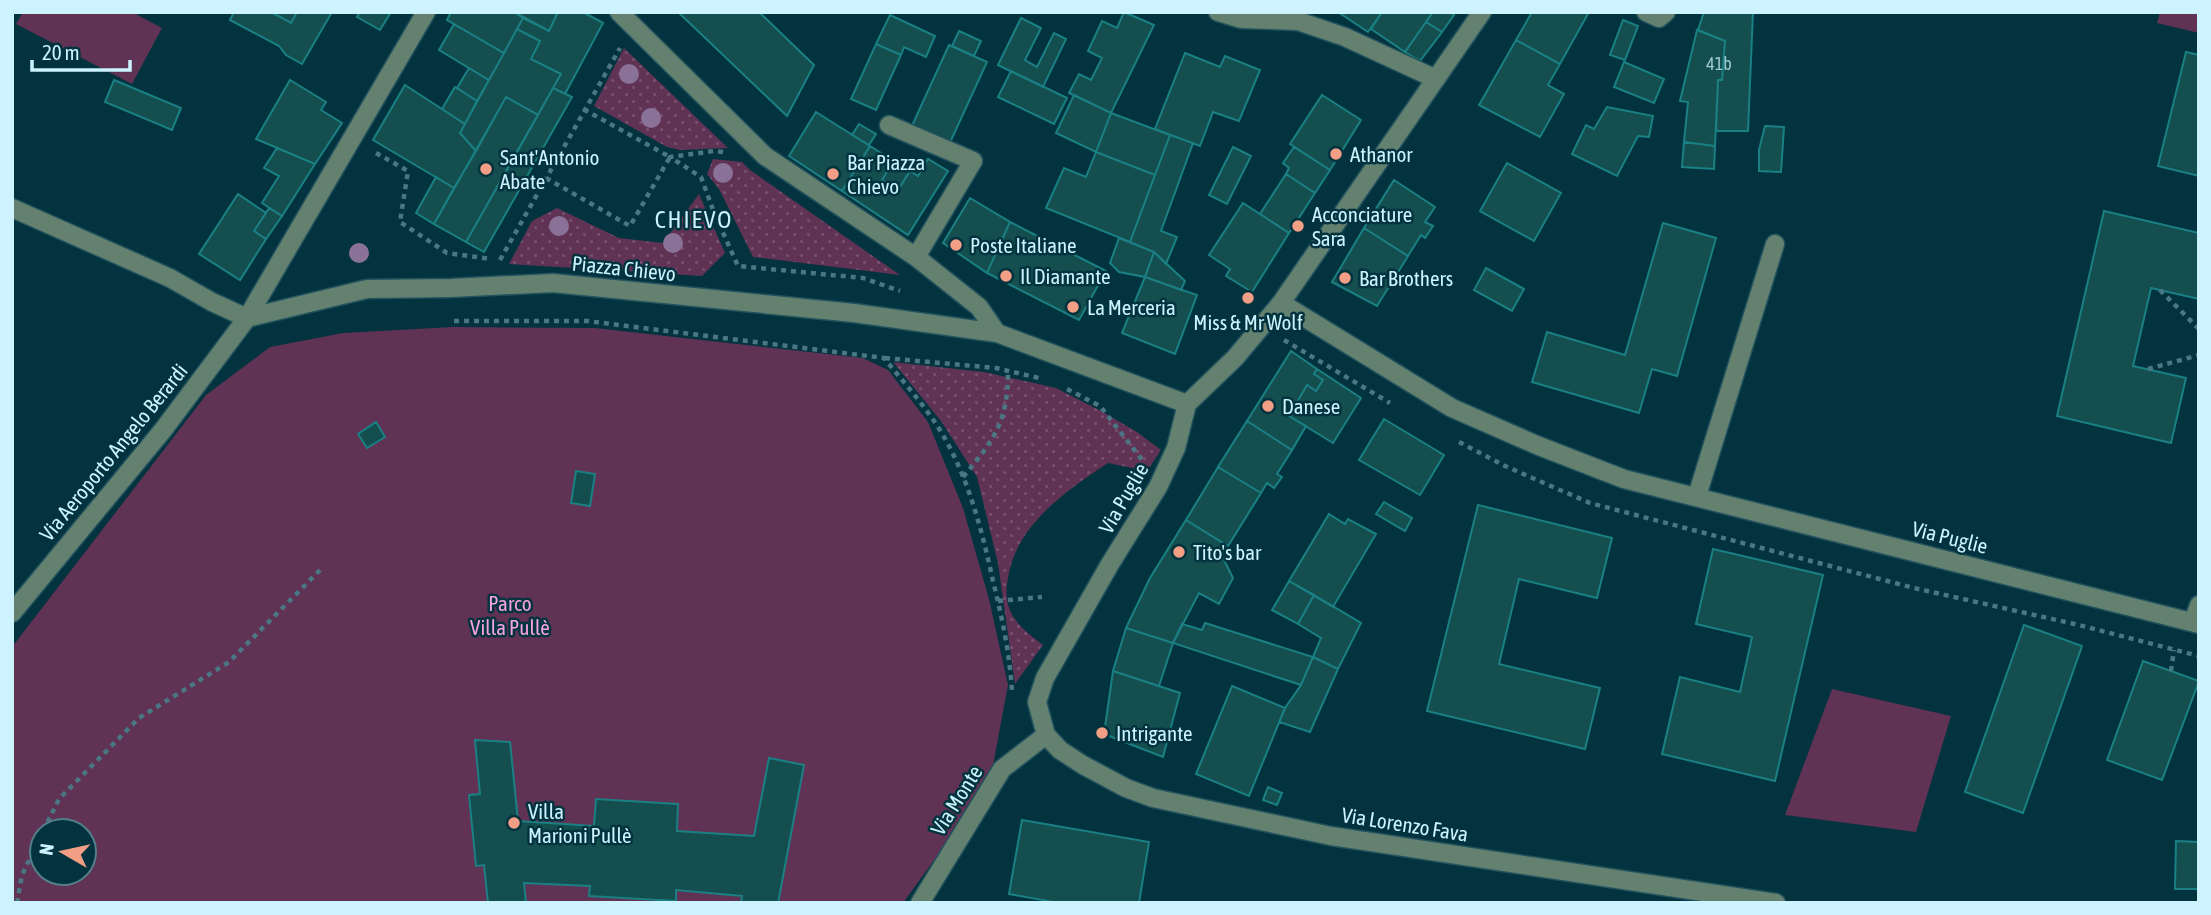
<svg xmlns="http://www.w3.org/2000/svg" width="2211" height="915" viewBox="0 0 2211 915" font-family="'Asap Condensed',sans-serif">
<style>
.grass{fill:url(#grass-dots)}
.green{fill:#603254;fill-rule:evenodd}
.building{fill:#144e4f;stroke:#1a8083;stroke-width:2}
.lines{fill:none;stroke-linecap:round;stroke-linejoin:round}
.minor-casing{stroke:#22525e;stroke-width:21}
.path{stroke:#4a7783;stroke-width:4.5;stroke-dasharray:5 5;stroke-linecap:butt}
.minor{stroke:#64816f;stroke-width:18}
.tree{fill:#897197}
.poi-dot{fill:#f39f85;stroke:#02333f;stroke-width:2.5}
.labels{text-anchor:middle;dominant-baseline:central;stroke-width:5;stroke-linejoin:round;paint-order:stroke}
.number-label{font-size:18px;fill:#9ecad2}
.poi-label{font-size:21px;fill:#ccf3fe;stroke:#02333f;text-anchor:start}
.street-label{font-size:21px;fill:#ccf3fe;stroke:#02333f}
.park-label{font-size:21px;fill:#f7a3df;stroke:#02333f}
.quarter-label{font-size:24px;letter-spacing:2px;fill:#ccf3fe;stroke:#02333f}
</style>
<defs>
<pattern id="grass-dots" width="8" height="8" patternUnits="userSpaceOnUse" patternTransform="scale(1.75)"><rect width="8" height="8" fill="#603254"/><path d="M2 2h.1M6 6h.1" fill="none" stroke="#76506e" stroke-width="1.8" stroke-linecap="round"/></pattern>
</defs>
<rect width="100%" height="100%" fill="#02333f"/>
<path class="grass" d="M624,48L728,148L680,150L667,147L594,106Z
M713,159L742,162L750,170L900,275L753,257L719,189L707,174Z
M699,194L725,253L702,276L509,264L532,221L557,208L619,238L663,243Z
M893,362L984,372L1056,388L1101,411L1137,432L1161,450L1147,471L1108,463C1066,491 1016,525 1008,578C1005,592 1006,607 1015,619C1022,629 1033,637 1043,645L1015,684L998,563L977,477L941,421Z"/>
<path class="green" d="M23,12H132L162,28L132,84L16,24Z
M2160,12H2199V33L2157,23Z
M453,327L595,328L863,358L888,370L928,422L963,508L989,599L1008,685L992,771L966,816L903,903H12V647L206,395L270,347L343,333ZM42,831H84V873H42Z
M1832,689L1951,716L1916,832L1785,815Z"/>
<path class="building" d="M234,12H271L291,23L297,12H332L302,64L286,55L279,46L230,20Z
M271,12H297L291,23Z
M360,12H391L380,30L357,17Z
M451,12H514L523,18L504,53L447,20Z
M514,12H558L549,31Z
M558,12H583L603,23L565,94L553,88L561,74L531,59L540,41L517,29L523,18L549,31Z
M678,12H759L814,65L787,116Z
M1124,12L1154,25L1111,113L1069,93L1079,74L1091,80L1102,58L1088,51L1102,21L1117,28Z
M1338,12H1382L1368,32Z
M1382,12H1433L1405,52L1371,29Z
M1433,12H1449L1454,15L1442,32L1426,22Z
M1532,12H1589L1560,64L1516,40Z
M1704,12H1753L1748,131H1716L1718,80H1722L1725,41L1698,30Z
M890,15L935,36L926,57L904,47L901,55L876,44Z
M1021,18L1041,28L1025,60L1037,67L1054,33L1066,39L1043,87L998,65Z
M1623,20L1638,26L1625,60L1610,55Z
M1426,22L1442,32L1420,61L1405,52Z
M454,24L504,53L489,80L439,50Z
M517,29L540,41L531,59L561,74L538,115L506,97L476,151L460,133Z
M1697,30L1725,41L1722,80H1718L1715,146L1684,142L1688,102L1680,101Z
M959,31L981,41L974,56L952,46Z
M1516,40L1560,64L1548,85L1564,94L1540,137L1479,105Z
M876,44L901,55L876,110L851,99Z
M949,45L987,62L948,147L910,130Z
M2186,52L2199,55V176L2158,166Z
M1185,53L1220,67L1225,56L1260,70L1239,121L1213,112L1200,146L1155,129Z
M1624,62L1664,79L1654,103L1614,87Z
M469,68L489,80L477,101L457,88Z
M1011,71L1067,98L1054,124L998,97Z
M114,80L181,108L172,130L105,102Z
M290,80L326,102L321,110L342,123L315,164L256,139Z
M405,85L465,124L460,133L476,151L454,188L373,140Z
M455,87L477,101L465,124L442,109Z
M553,88L572,97L484,252L466,242Z
M1074,95L1111,113L1096,152L1056,133Z
M1322,95L1361,120L1330,170L1290,144Z
M506,97L538,115L466,242L434,224Z
M1607,107L1653,116L1649,137L1638,136L1617,176L1572,154L1586,125L1594,129Z
M816,112L870,146L842,191L789,156Z
M1111,113L1170,135L1155,175L1096,152Z
M859,124L876,134L869,145L852,135Z
M1765,126L1784,127L1781,172L1759,171V150Z
M1170,135L1193,143L1161,231L1177,237L1166,264L1154,252L1130,242Z
M1684,142L1715,146L1714,169L1682,167Z
M870,146L894,161L882,180L898,190L910,171L918,176L928,159L948,171L908,235L842,191Z
M1233,147L1251,156L1227,204L1209,195Z
M1294,147L1330,170L1315,193L1286,174L1289,168L1283,163Z
M277,148L315,164L282,216L262,203L279,176L264,168Z
M1096,152L1155,175L1130,242L1046,208L1064,168L1086,177Z
M894,161L910,171L898,190L882,180Z
M1507,163L1561,193L1534,241L1480,211Z
M1286,174L1315,193L1289,233L1260,214Z
M436,177L454,188L434,224L416,213Z
M1394,180L1435,207L1425,222L1433,226L1425,238L1421,235L1408,256L1364,228Z
M238,194L266,213L254,231L266,239L240,280L199,254Z
M970,198L1010,222L987,273L943,243Z
M1243,203L1289,233L1252,292L1226,276L1230,269L1209,255Z
M269,208L282,216L266,239L254,231Z
M2104,211L2199,233V299L2151,288L2133,366L2186,378L2171,443L2057,416Z
M1010,222L1106,271L1079,320L987,273Z
M1663,223L1716,238L1677,376L1652,369L1639,413L1532,382L1547,332L1625,355Z
M1364,228L1408,256L1377,306L1332,282Z
M1119,238L1154,252L1145,277L1119,272L1110,263Z
M1154,252L1185,281L1181,290L1145,277Z
M1486,268L1524,289L1512,311L1474,290Z
M1145,277L1197,295L1175,354L1122,333Z
M1291,351L1317,369L1314,374L1323,380L1316,391L1307,385L1289,416L1306,426L1292,450L1247,421Z
M1317,369L1361,398L1333,443L1289,416L1307,385L1316,391L1323,380L1314,374Z
M1384,419L1444,455L1420,495L1359,460Z
M1247,421L1292,450L1277,474L1282,477L1274,488L1267,483L1261,493L1218,467Z
M376,422L385,437L367,448L358,434Z
M1218,467L1261,493L1228,546L1186,520Z
M576,471L595,474L590,506L571,503Z
M1384,502L1412,518L1405,531L1376,514Z
M1478,505L1612,538L1597,598L1519,579L1499,664L1600,688L1585,749L1427,711Z
M1329,514L1345,524L1348,519L1376,534L1333,607L1289,581Z
M1186,520L1228,546L1222,556L1233,578L1219,604L1199,593L1173,643L1126,628L1150,578Z
M1713,549L1823,575L1775,781L1662,754L1680,677L1740,692L1752,637L1696,624Z
M1289,581L1314,595L1298,624L1272,610Z
M1314,595L1361,623L1338,669L1313,657L1321,638L1298,624Z
M1205,623L1313,657L1301,685L1173,643L1182,624L1202,630Z
M2024,625L2082,646L2023,813L1965,792Z
M1126,628L1173,643L1159,686L1113,671Z
M1313,657L1338,669L1310,732L1279,722L1285,708L1301,685Z
M2143,661L2199,681L2162,780L2107,760Z
M1113,671L1180,693L1163,757L1104,734Z
M1232,686L1285,708L1249,796L1196,774Z
M475,740L510,742L518,821L594,826L596,799L678,804L677,831L754,836L769,758L804,765L778,903H741L742,896L676,890V901L589,896L590,886L524,883L526,903H488L484,865L476,866L469,795L480,794Z
M1268,787L1282,793L1277,805L1263,800Z
M1022,820L1149,842L1139,903H1059L1009,894Z
M2176,841L2199,842V889H2175Z"/>
<g class="lines">
<g class="minor-casing">
<path id="minor" d="M619,12L765,156L916,257L979,307L997,333
M1218,12L1241,19L1298,21L1345,37L1436,79
M1482,12L1281,303L1235,358L1187,404L1176,448L1158,487L1110,564L1045,678L1037,702L1046,735L1060,750L1083,765L1126,788L1153,798L1331,836L1776,903
M1646,12L1659,18L1666,12
M889,125L973,161L916,257
M12,208L170,278L212,302L247,318
M1281,303L1452,408L1539,446L1624,479L2199,624
M247,318L367,289L451,288L553,283L854,313L997,333L1187,404
M1697,496L1775,244
M12,613L163,430L247,318L426,12
M2193,622L2199,605
M920,903L1002,769L1046,735"/>
</g>
<path class="path" d="M723,152L714,151L670,157L701,177L715,215L738,266L863,278L900,291
M376,153L408,171L400,222L447,253L491,259
M546,178L630,226L670,157L585,110
M500,260L620,48
M2160,290L2199,329
M454,321H587L884,358C901,379 919,399 934,421C966,468 981,526 993,581C1002,617 1010,655 1012,692
M1284,340L1390,403
M885,358L996,368L1039,378
M2148,369L2199,355
M1067,389L1100,406L1143,461
M1459,442L1505,466L1590,503L1914,588L2079,625L2199,656
M963,477C995,439 1008,421 1008,371
M998,601L1042,597
M2171,671L2174,650
M43,831L59,799L139,718L229,662L321,569
M17,903L22,875L42,834"/>
<use href="#minor" class="minor"/>
</g>
<g class="tree">
<circle cx="629" cy="74" r="10"/>
<circle cx="651" cy="118" r="10"/>
<circle cx="723" cy="173" r="10"/>
<circle cx="559" cy="226" r="10"/>
<circle cx="673" cy="243" r="10"/>
<circle cx="359" cy="253" r="10"/>
</g>
<g class="poi-dot">
<circle cx="1336" cy="154" r="7"/>
<circle cx="486" cy="169" r="7"/>
<circle cx="833" cy="174" r="7"/>
<circle cx="1298" cy="226" r="7"/>
<circle cx="956" cy="245" r="7"/>
<circle cx="1006" cy="276" r="7"/>
<circle cx="1345" cy="278" r="7"/>
<circle cx="1248" cy="298" r="7"/>
<circle cx="1073" cy="307" r="7"/>
<circle cx="1268" cy="406" r="7"/>
<circle cx="1179" cy="552" r="7"/>
<circle cx="1102" cy="733" r="7"/>
<circle cx="514" cy="823" r="7"/>
</g>
<g class="labels">
<g class="number-label">
<text x="1719" y="63">41b</text>
</g>
<g class="poi-label">
<text x="1350" y="154">Athanor</text>
<text x="500" y="157">Sant'Antonio<tspan x="500" dy="24">Abate</tspan></text>
<text x="847" y="162">Bar Piazza<tspan x="847" dy="24">Chievo</tspan></text>
<text x="1312" y="214">Acconciature<tspan x="1312" dy="24">Sara</tspan></text>
<text x="970" y="245">Poste Italiane</text>
<text x="1020" y="276">Il Diamante</text>
<text x="1359" y="278">Bar Brothers</text>
<text x="1087" y="307">La Merceria</text>
<text x="1248" y="322" text-anchor="middle">Miss &amp; Mr Wolf</text>
<text x="1282" y="406">Danese</text>
<text x="1193" y="552">Tito's bar</text>
<text x="1116" y="733">Intrigante</text>
<text x="528" y="811">Villa<tspan x="528" dy="24">Marioni Pullè</tspan></text>
</g>
<g class="street-label">
<text transform="translate(624 268) rotate(6)">Piazza Chievo</text>
<text transform="translate(113 452) rotate(-51)">Via Aeroporto Angelo Berardi</text>
<text transform="translate(1123 498) rotate(-60)">Via Puglie</text>
<text transform="translate(1950 537) rotate(14)">Via Puglie</text>
<text transform="translate(956 800) rotate(-58)">Via Monte</text>
<text transform="translate(1405 824) rotate(9)">Via Lorenzo Fava</text>
</g>
<g class="park-label">
<text x="510" y="603">Parco<tspan x="510" dy="24">Villa Pullè</tspan></text>
</g>
<g class="quarter-label">
<text x="694" y="219">CHIEVO</text>
</g>
</g>
<rect width="2211" height="915" fill="none" stroke="#ccf3fe" stroke-width="28"/>
<g transform="translate(63 852) rotate(279)"><circle r="33" fill="#02333f" stroke="#53808b" stroke-width="2"/>
<path d="M0-5L12 26L0 18L-12 26Z" fill="#f39f85"/>
<text y="-10" font-size="19" font-weight="bold" text-anchor="middle" fill="#ccf3fe">N</text>
</g>
<path d="M32 60v10h98v-10" fill="none" stroke="#ccf3fe" stroke-width="3.5"/>
<text x="42" y="60" font-size="21" fill="#ccf3fe" stroke="#02333f" stroke-width="5" paint-order="stroke">20 m</text>
</svg>
